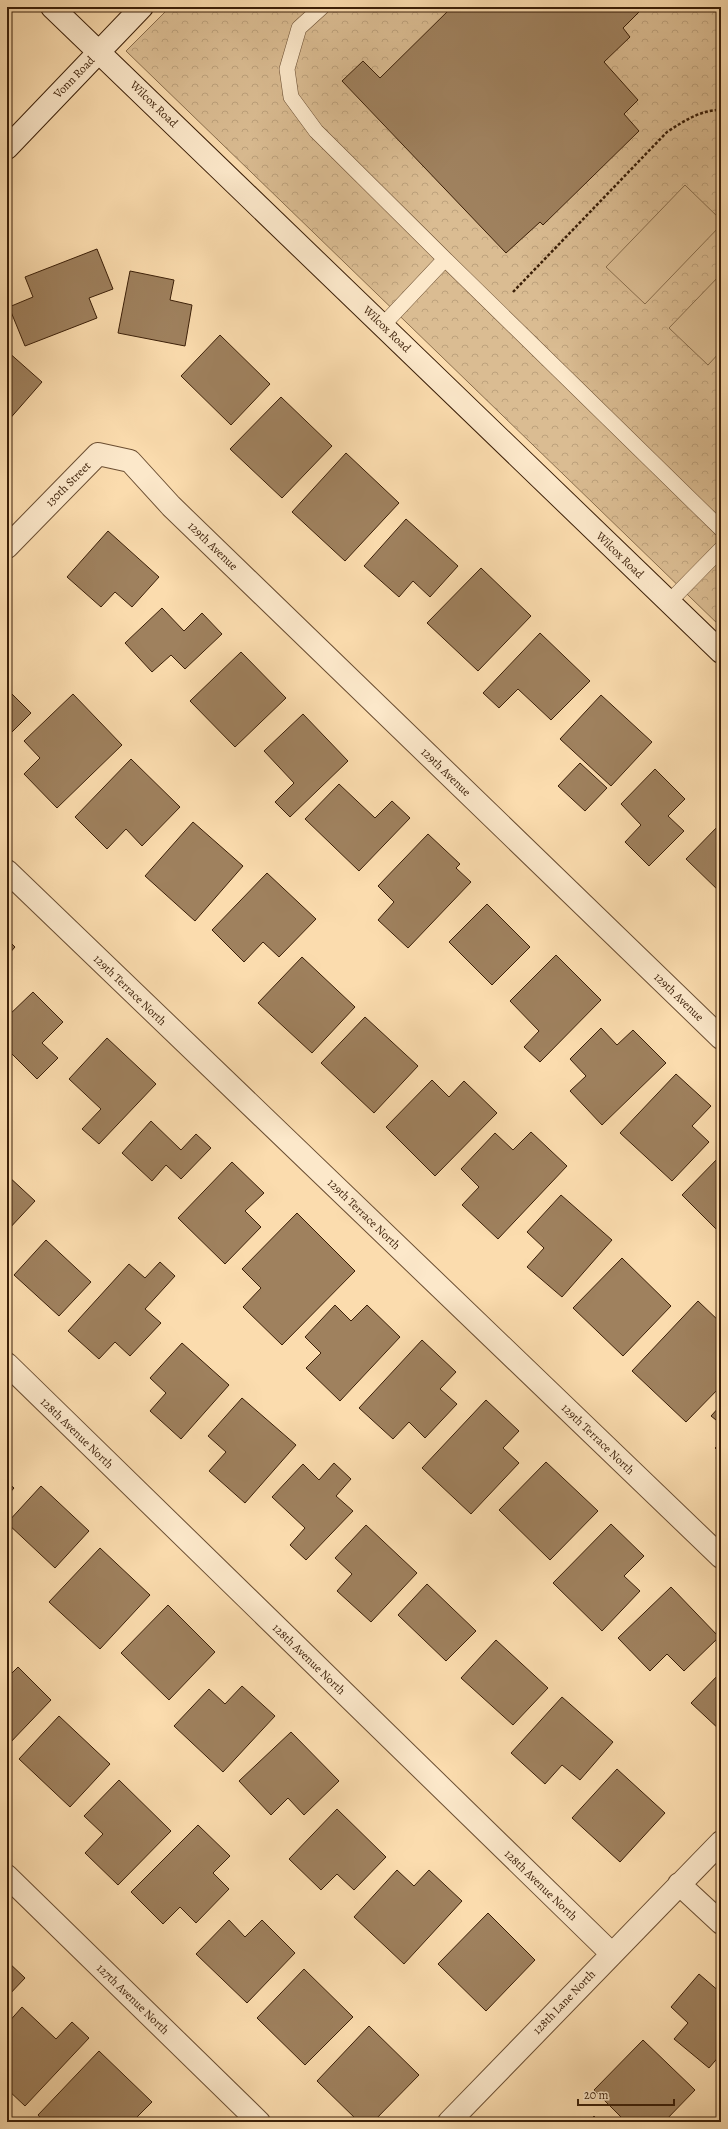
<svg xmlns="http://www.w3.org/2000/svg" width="728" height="2129" viewBox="0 0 728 2129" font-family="Alegreya,serif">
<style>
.park{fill:url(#park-crowns);stroke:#8a6e4d}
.pitch{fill:#dabc92;stroke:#8a6e4d}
.building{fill:#9f815e;stroke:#3b1f08}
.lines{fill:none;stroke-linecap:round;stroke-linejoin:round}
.lane-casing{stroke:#6b4e32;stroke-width:16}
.street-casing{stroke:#6b4e32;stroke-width:24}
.secondary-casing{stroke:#3b1f08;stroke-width:24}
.path{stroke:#3b1f08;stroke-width:2.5;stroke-dasharray:3 2;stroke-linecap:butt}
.lane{stroke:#fce8ca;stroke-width:15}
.street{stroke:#fce8ca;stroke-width:22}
.secondary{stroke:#fce8ca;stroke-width:22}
.labels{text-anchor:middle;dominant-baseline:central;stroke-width:3.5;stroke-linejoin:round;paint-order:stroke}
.street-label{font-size:12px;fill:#3b1f08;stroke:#fce8ca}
</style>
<defs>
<pattern id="park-crowns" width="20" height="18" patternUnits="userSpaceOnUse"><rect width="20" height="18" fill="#dabc92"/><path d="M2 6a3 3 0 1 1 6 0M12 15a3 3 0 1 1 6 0" fill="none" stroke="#bca17c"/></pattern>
</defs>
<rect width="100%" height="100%" fill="#fbdcae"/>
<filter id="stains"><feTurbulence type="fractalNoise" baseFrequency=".005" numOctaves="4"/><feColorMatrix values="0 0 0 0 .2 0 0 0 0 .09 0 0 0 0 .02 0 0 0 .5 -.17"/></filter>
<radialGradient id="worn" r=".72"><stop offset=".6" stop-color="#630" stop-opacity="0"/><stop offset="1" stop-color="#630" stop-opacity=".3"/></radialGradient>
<path class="park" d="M170,7H721V627L126,51Z"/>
<path class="pitch" d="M685,185L721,220V225L645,304L606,267Z
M721,274V351L708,365L669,328Z"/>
<path class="building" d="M452,7H644L623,28L630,37L604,62L638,100L624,114L639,131L543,225L540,222L506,253L342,81L363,61L380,78Z
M97,249L113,289L89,298L97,318L25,346L9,307L33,297L25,277Z
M130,271L174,280L170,300L192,305L185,346L118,333Z
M220,335L270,384L231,425L181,376Z
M7,351L42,382L7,422Z
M281,397L332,446L282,498L230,449Z
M346,453L399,503L345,561L292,512Z
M406,519L458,566L430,597L413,581L399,597L364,566Z
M108,531L159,577L132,607L115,592L101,607L67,577Z
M481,568L531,616L478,671L427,623Z
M162,608L184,631L202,613L222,634L185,669L171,655L152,672L125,643Z
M540,633L590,681L551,720L518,689L499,708L483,693Z
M241,652L286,698L235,747L190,701Z
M7,689L31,713L7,737Z
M73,694L122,745L57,808L24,774L40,758L24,741Z
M601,695L652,742L611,786L560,739Z
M303,714L348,761L290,817L275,802L294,783L264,751Z
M131,759L180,807L142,846L126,829L107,849L75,817Z
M580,763L607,788L585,811L558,786Z
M655,769L685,799L668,816L684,831L649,866L625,842L641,825L621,804Z
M339,784L375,818L392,801L410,818L359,871L305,819Z
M193,822L243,866L195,921L145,876Z
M720,824L721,825V893L686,859Z
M428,834L460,864L456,868L471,882L408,948L378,920L394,902L378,886Z
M267,873L316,919L279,957L263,942L244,962L212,930Z
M487,904L530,947L492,985L449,942Z
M7,939L15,947L7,956Z
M556,955L601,1000L540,1062L524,1047L539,1031L510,1001Z
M302,957L355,1007L312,1053L258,1003Z
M33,992L63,1022L42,1043L58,1058L37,1079L7,1049V1017Z
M365,1017L418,1066L374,1113L321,1063Z
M601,1028L617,1045L633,1030L666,1063L602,1125L570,1091L586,1076L570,1059Z
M107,1038L156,1084L99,1144L82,1129L101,1109L69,1079Z
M676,1074L711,1106L692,1126L709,1142L672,1181L620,1133Z
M432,1080L449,1097L464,1081L497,1113L435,1176L386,1127Z
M151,1121L181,1150L196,1134L211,1148L181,1179L166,1165L152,1181L122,1153Z
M531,1132L567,1166L498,1239L462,1205L479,1187L461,1169L495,1133L513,1150Z
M721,1155V1234L682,1195Z
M232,1162L264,1193L245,1211L261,1227L225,1264L178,1218Z
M7,1175L35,1201L7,1231Z
M561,1195L612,1240L562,1297L527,1267L544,1248L527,1232Z
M297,1213L355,1271L282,1345L243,1307L261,1288L242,1269Z
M46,1240L91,1282L59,1316L14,1275Z
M622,1258L671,1306L623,1356L573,1308Z
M160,1262L175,1276L145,1309L161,1323L130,1356L115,1342L99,1359L68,1331L129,1264L145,1278Z
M698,1301L721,1323V1386L686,1422L632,1371Z
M335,1305L351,1321L367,1305L400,1337L340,1401L306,1368L321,1353L305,1337Z
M422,1340L456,1372L440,1389L457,1404L425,1438L409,1422L393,1439L359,1408Z
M182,1343L229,1385L181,1439L150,1411L166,1393L150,1378Z
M242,1398L296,1445L245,1503L209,1471L226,1452L208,1436Z
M486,1400L519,1431L503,1448L519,1463L471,1514L422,1468Z
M721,1405V1424L711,1416Z
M721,1442V1454L715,1448Z
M546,1462L598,1511L550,1560L499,1510Z
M334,1463L351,1479L336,1496L353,1511L306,1560L290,1545L305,1528L272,1497L303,1464L319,1480Z
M7,1482L14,1488L7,1496Z
M41,1486L89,1531L55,1568L7,1523Z
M611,1524L644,1556L624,1576L640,1591L602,1631L553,1583Z
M366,1525L417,1573L371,1622L337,1591L352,1574L335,1558Z
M100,1548L150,1595L100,1649L49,1602Z
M427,1584L476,1631L446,1661L398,1615Z
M671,1587L719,1637L684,1671L667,1654L650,1671L618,1638Z
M168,1605L215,1652L169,1700L121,1653Z
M496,1640L548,1688L513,1725L461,1678Z
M18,1667L51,1700L7,1746V1678Z
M721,1672V1731L691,1703Z
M242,1686L275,1716L223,1772L174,1726L209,1689L225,1704Z
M562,1697L613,1742L580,1780L562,1765L545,1784L511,1753Z
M59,1716L110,1764L70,1807L19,1759Z
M291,1732L339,1781L304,1815L288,1798L271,1815L239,1781Z
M617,1769L665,1813L620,1862L572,1818Z
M119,1780L171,1831L118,1885L85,1853L103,1834L84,1816Z
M337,1809L386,1857L354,1890L337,1874L321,1890L289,1859Z
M198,1825L230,1856L213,1873L229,1889L196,1923L180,1907L163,1924L131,1892Z
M397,1870L414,1886L429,1870L462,1901L404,1964L354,1917Z
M488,1913L535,1960L486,2011L438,1964Z
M229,1920L245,1937L262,1920L295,1953L247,2003L196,1954Z
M7,1961L25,1978L7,1997Z
M304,1969L353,2017L305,2065L257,2018Z
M699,1974L721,1993V2054L709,2068L674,2039L688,2023L671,2007Z
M22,2007L56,2039L72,2022L89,2038L25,2106L7,2089V2024Z
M369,2026L419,2075L373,2122H359L317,2081Z
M643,2040L695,2090L664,2122H626L594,2090Z
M99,2051L152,2102L132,2122H44L38,2115Z
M594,2116L600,2122H588Z"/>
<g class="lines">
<g class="lane-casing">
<path id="lane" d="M322,7L299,28L287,69L291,97L316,131L445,259
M383,325L445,259L721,529
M669,602L721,549"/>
</g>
<g class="street-casing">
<path id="street" d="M7,547L98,454L130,461L171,506L721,1038
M7,871L721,1557
M7,1364L611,1953
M7,1876L259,2122
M679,1884L721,1923
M449,2122L721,1842"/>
</g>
<g class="secondary-casing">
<path id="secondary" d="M52,7L721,652
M7,148L142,7"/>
</g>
<path class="path" d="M513,292L667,132C684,121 700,110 721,110"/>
<use href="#lane" class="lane"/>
<use href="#street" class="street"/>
<use href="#secondary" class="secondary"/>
</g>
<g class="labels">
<g class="street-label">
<text transform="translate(74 77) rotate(-46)">Vonn Road</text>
<text transform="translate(154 104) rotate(44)">Wilcox Road</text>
<text transform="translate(387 329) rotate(44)">Wilcox Road</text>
<text transform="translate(68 484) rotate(-45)">130th Street</text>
<text transform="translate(213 546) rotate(44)">129th Avenue</text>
<text transform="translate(620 555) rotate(44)">Wilcox Road</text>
<text transform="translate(446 772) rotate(44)">129th Avenue</text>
<text transform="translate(130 990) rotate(44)">129th Terrace North</text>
<text transform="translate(679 997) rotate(44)">129th Avenue</text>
<text transform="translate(364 1214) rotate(44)">129th Terrace North</text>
<text transform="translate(77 1433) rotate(44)">128th Avenue North</text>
<text transform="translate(598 1439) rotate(44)">129th Terrace North</text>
<text transform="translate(309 1659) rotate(44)">128th Avenue North</text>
<text transform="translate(541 1885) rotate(44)">128th Avenue North</text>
<text transform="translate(133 1999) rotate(44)">127th Avenue North</text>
<text transform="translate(564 2002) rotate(-46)">128th Lane North</text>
</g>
</g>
<rect width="728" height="2129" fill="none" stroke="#fbdcae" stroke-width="24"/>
<rect x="8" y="8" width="712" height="2113" fill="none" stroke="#3b1f08" stroke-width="2"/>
<rect x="12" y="12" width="704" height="2105" fill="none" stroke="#3b1f08"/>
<path d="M578 2099v6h96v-6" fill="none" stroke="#3b1f08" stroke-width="2"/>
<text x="584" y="2099" font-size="12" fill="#3b1f08" stroke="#fce8ca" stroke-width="3" paint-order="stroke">20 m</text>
<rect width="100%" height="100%" filter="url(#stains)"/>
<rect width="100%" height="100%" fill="url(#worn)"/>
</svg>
